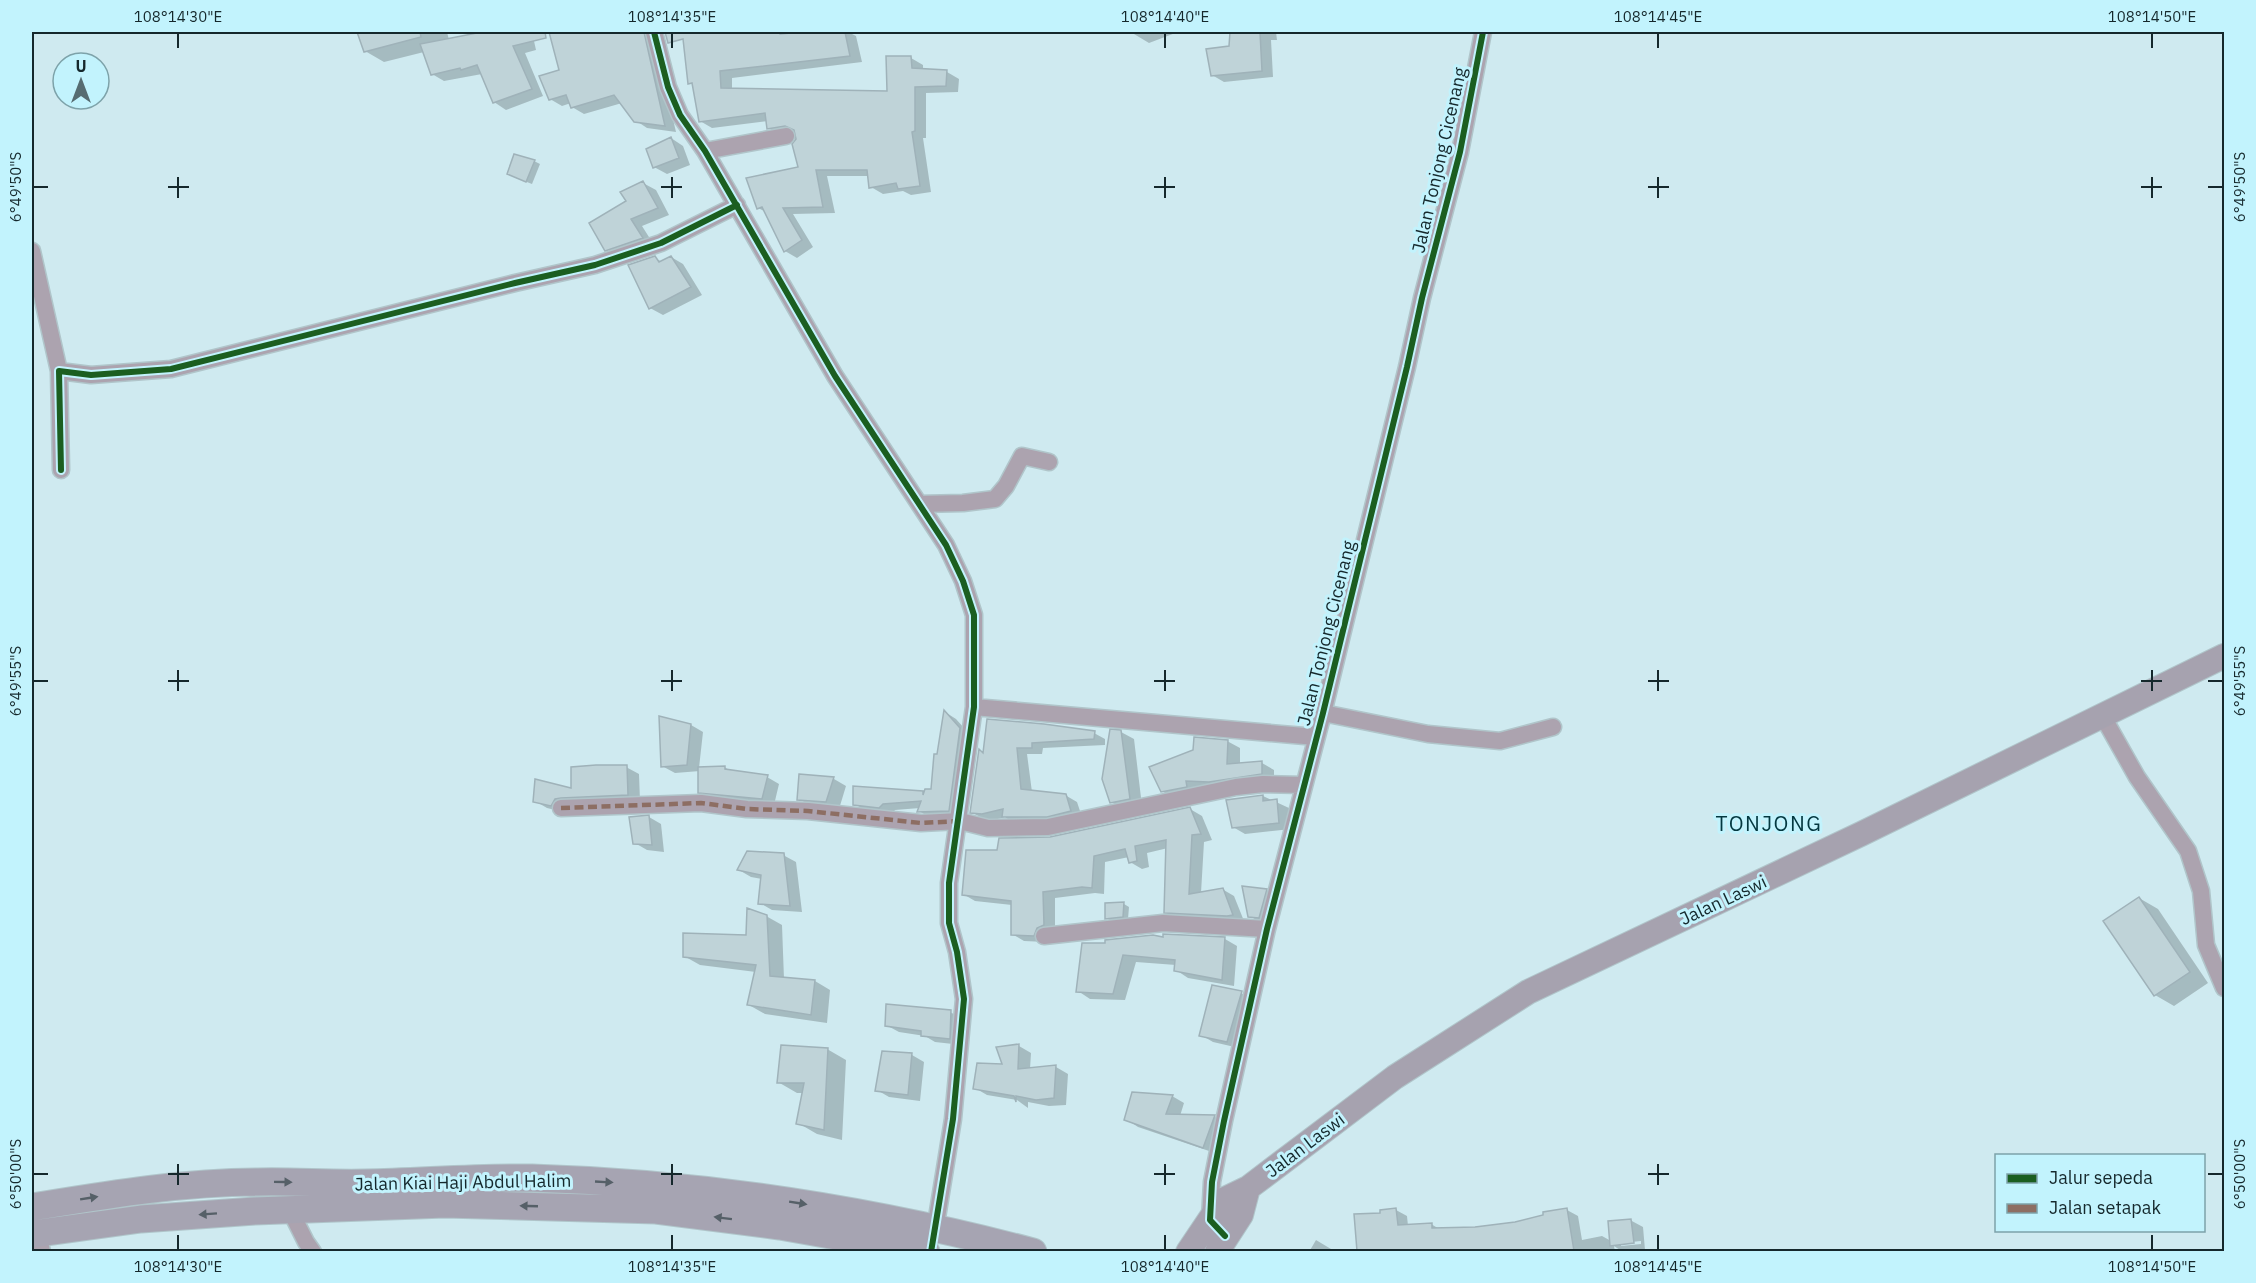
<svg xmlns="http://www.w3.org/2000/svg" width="2256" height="1283" viewBox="0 0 2256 1283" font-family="'IBM Plex Sans',sans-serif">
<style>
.shadow{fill:#0003;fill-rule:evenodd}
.building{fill:#bfd3d8;stroke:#9fb2b9;stroke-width:1.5}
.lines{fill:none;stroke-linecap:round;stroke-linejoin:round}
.minor-casing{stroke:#b0c5ca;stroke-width:19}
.secondary-casing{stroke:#b0c5ca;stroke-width:26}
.primary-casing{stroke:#b0c5ca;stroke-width:29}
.minor{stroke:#aca3af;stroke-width:16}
.secondary{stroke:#a6a2af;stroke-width:24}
.primary{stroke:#a6a4b2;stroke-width:27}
.quiet{stroke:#8d6e63;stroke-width:4.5;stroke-dasharray:9 4.5;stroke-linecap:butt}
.cycleway-casing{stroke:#c2f3fd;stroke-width:10}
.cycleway{stroke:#1b5e20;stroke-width:6}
.oneway{fill:#566068}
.ticks{fill:none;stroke:#15282c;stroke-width:2}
.labels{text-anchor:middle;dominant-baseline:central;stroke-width:6;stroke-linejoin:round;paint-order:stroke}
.street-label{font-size:18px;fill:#15282c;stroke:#c2f3fd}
.quarter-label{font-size:21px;letter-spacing:1.5px;fill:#043840;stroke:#c2f3fd}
.neatline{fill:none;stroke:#15282c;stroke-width:2}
.ticks-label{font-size:15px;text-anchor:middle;fill:#15282c}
</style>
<rect width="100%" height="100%" fill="#cfeaf0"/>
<path class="shadow" d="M358,32H447L449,40L487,32H532L536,50L525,53L543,96L506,110L494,102L482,74L444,81L432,74L424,52L384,62L365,51Z
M551,32H656L655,42L676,132L647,128L635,120L622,103L584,114L572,107L571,103L562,106L550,99L561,71Z
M688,32H848L856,36L862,62L732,78V90L888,93L911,58L923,65V70L947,72L959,79L958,92L926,93V138H923L931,192L911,195L903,191L883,194L871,187L869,176H827L835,213L793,214L813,247L797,258L785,251L766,212L758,208L800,168L798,133L781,135L769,128L768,121L712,128L700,121L694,85L689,83Z
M1132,32H1178L1149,43L1134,34Z
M1232,32H1301V33L1276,32L1277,40H1271L1273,77L1224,82L1212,75L1231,48Z
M671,138L683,146L690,165L667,174L654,167Z
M534,161L540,164L532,184L514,177Z
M643,183L656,190L669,215L642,226L654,245L619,257L606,249L628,202Z
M671,257L683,264L702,295L663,315L650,308L655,258L662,262Z
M945,712L956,719L972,737L961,817L931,818L919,811L920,808L895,810L892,814L867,812L855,804L932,791Z
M989,720L1094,733L1105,739V745L1043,748L1042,754H1027L1032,792L1065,795L1077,802L1082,817L1014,823L1005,817L994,820L982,818L971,812L980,751L984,754Z
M691,725L703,732L699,768L724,767L731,771L767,777L779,784L774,805L712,799L700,792V771L675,773L662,766Z
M1121,732L1134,739L1142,806L1123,809L1111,802Z
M1227,741L1240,748V765L1262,763L1274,770V780L1174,799L1162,791Z
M626,767L639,774L640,801L564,812L547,808L535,801L572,789Z
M800,775L834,779L846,786L839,809L811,806L799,799Z
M1263,796L1289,808L1291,829L1245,834L1233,827Z
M1190,809L1202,816L1212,840L1204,842L1201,893L1222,889L1234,896L1244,921L1178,919L1166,912L1168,848L1147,853L1149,867L1142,869L1130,862L1129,857L1105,862L1104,894L1095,893L1055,898V932L1046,942L1024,941L1012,934V905L975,901L963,894L999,852Z
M649,817L661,824L664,852L647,850L635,843Z
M783,855L796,862L802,912L772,910L760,903L762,879L751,877L739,870Z
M1266,890L1278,897L1262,924L1250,916Z
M2139,898L2158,909L2208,983L2174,1006L2155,995L2105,921Z
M1124,904L1129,907L1128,919L1112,921L1106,918Z
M766,916L782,925L784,979L815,981L830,990L827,1023L765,1014L749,1005L756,972L700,965L684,956L747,937Z
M1165,939H1225L1237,946L1234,986L1188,978L1176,970V965L1136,962L1125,1000L1090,999L1078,991L1106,945Z
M1241,993L1254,1000L1239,1048L1213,1042L1201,1035Z
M950,1012L963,1019L962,1045L935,1042L925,1036L899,1032L886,1025Z
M1019,1046L1031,1053L1030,1069L1056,1067L1068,1074L1066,1105L1049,1106L1028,1102V1108L1017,1100L987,1095L975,1088L1004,1066Z
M827,1049L846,1060L842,1140L817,1134L798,1123L803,1093H797L778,1082Z
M912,1055L924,1062L920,1101L889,1097L877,1090Z
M1172,1096L1184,1103L1180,1116L1214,1117L1226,1124L1215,1153L1138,1127L1126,1119Z
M1396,1210L1407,1216L1408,1226L1431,1224L1441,1230L1475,1229L1515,1223L1567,1210L1578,1216L1582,1240L1602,1236L1611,1241L1630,1220L1643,1227L1645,1250L1623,1252L1614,1246L1615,1252H1406L1405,1248L1382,1214ZM1641,1241V1244L1621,1246V1243Z
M1316,1240L1336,1252H1309Z"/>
<path class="building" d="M357,32H420L421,37L364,52Z
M482,32H545L546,38L513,46L532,89L493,103L477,65L461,70L460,68L431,75L420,44Z
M549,32H644L665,126L634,122L614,95L571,108L566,95L549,100L539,76L559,70Z
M665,32H779L780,34L803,32H845L850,56L720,71L721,88L887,91L886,56H911L912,68L947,70L946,86L915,87V131L912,132L920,186L898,189L896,183L869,188L867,170H816L823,207L783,208L802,240L784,252L762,207L757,209L746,178L798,167L792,144L796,139L794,130L785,126L767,129L765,113L699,122L692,83L688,84L683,39L668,43Z
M1230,32H1260L1262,71L1211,76L1206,49L1229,46Z
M671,137L679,158L653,168L646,149Z
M514,154L535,160L526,182L507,174Z
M643,181L658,208L631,219L643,238L605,251L589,223L626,201L620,192Z
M655,256L659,262L671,256L691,287L649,309L628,265Z
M944,710L960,728L949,811L917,812L921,801L883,804L879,808L853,805V786L923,791V795L925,789H931L934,754H937Z
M659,716L691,724L687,765L661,767Z
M987,719L1044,724L1095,731L1094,739L1032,743V748H1017L1021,789L1066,794L1071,811L1047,817H1002L1003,809L982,814L970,813L979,749L983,753Z
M1110,729L1121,730L1130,799L1110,803L1102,779Z
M1194,737L1228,740L1227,764L1262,761V774L1209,782L1186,781L1187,787L1161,792L1149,767L1193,750Z
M596,765H627L628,795L561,798L555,799L551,806L533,802L535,779L571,788V767Z
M725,766V769L768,775L762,799L698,793V767Z
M799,774L834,777L826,802L797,800Z
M1263,795V801L1277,799L1279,823L1232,828L1226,800Z
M1190,807L1201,834L1192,835L1189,894L1223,888L1233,915L1227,916L1164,913L1166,840L1135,846L1137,861L1129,863L1125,849L1094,856L1092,888L1082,887L1043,892L1044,925L1037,928L1034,936L1011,935V901L962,895L966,850H997L999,838L1050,837Z
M649,815L652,845L633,844L629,817Z
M747,851L784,853L790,906L758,904L761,875L737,870Z
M1242,886L1267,889L1259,918L1248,917Z
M2139,897L2190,972L2154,996L2103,921Z
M1124,902L1123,917L1105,919V903Z
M747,908L767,915L770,976L815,980L811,1015L747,1005L756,965L683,957V933L746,935Z
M1163,934L1225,937L1222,980L1174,971L1175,960L1123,955L1113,994L1076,992L1082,943H1105V940L1153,935L1163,937Z
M1212,985L1242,991L1227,1042L1199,1036Z
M886,1004L951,1010L950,1039L921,1036V1031L885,1026Z
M1019,1044L1018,1069L1056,1065L1054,1098L1036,1100L1016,1096V1102L1014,1096L973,1089L977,1063L1002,1064L996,1047Z
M781,1045L828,1048L824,1130L796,1124L804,1083H777Z
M882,1051L912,1053L908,1095L875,1091Z
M1132,1092L1173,1095L1166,1114L1215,1115L1203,1148L1124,1120Z
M1396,1208L1398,1225L1432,1223V1228L1475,1227L1515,1222L1543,1215V1212L1567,1208L1574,1251H1357L1354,1214L1380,1213V1210Z
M1631,1219L1634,1243L1610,1246L1608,1221Z"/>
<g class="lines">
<g class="minor-casing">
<path id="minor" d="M654,32L668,87L680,115L705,151L835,376L946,545L963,581L974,615V707L949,883V923L957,952L964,999L953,1119L934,1236
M705,151L786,136
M32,251L59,371
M61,470L59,371L91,375L171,369L515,283L595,265L661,243L737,205
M919,504L963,503L995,499L1006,486L1022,456L1049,462
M974,707L1316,737
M1323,713L1428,734L1500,741L1553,727
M2102,715L2137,777L2188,851L2201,891L2206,945L2224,988
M561,808L701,803L747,809L808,811L921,823L960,821L988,828L1048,827L1236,787L1263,784L1304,785
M1044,936L1163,923L1267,929
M290,1210L306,1242L313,1252
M1210,1218L1212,1182L1224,1121L1267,929L1323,713L1407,367L1422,298L1460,152L1483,32
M38,1233L42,1252"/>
</g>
<g class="secondary-casing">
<path id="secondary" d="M1188,1252L1223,1200L1248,1188L1395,1077L1528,992L1861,834L2224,656
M1217,1252L1241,1215L1248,1188"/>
</g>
<g class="primary-casing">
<path id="primary" d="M32,1207C106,1195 182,1182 258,1182C294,1181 329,1184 365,1183C420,1182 477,1177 532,1178C701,1183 870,1209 1033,1252
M32,1234L141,1219L255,1211L445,1204L656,1210L780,1226L926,1252"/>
</g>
<use href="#minor" class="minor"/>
<use href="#secondary" class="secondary"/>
<use href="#primary" class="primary"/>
<path class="quiet" d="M561,808L701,803L747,809L808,811L921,823L960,821"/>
<g class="cycleway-casing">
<path id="cycleway" d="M654,32L668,87L680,115L705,151L835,376L946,545L963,581L974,615V707L949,883V923L957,952L964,999L953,1119L931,1252
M61,470L59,371L91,375L171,369L515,283L595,265L661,243L737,205
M1225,1236L1210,1220L1212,1182L1224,1121L1267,929L1323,713L1407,367L1422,298L1460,152L1483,32"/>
</g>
<use href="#cycleway" class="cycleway"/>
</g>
<defs><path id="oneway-solid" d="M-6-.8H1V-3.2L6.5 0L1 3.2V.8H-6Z" transform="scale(1.5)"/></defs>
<g class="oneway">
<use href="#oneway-solid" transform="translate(283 1182) rotate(1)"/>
<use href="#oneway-solid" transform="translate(604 1182) rotate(3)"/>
<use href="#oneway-solid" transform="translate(89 1198) rotate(-9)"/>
<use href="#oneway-solid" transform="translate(798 1203) rotate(9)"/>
<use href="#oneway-solid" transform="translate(529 1206) rotate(-178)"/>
<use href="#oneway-solid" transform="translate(208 1214) rotate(176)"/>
<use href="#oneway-solid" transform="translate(723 1218) rotate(-173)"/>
</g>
<path class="ticks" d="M178,33V48M672,33V48M1165,33V48M1658,33V48M2152,33V48M178,177V198M672,177V198M1165,177V198M1658,177V198M2152,177V198M33,187H48M168,187H189M661,187H682M1154,187H1175M1648,187H1669M2141,187H2162M2208,187H2223M178,670V691M672,670V691M1165,670V691M1658,670V691M2152,670V691M33,681H48M168,681H189M661,681H682M1154,681H1175M1648,681H1669M2141,681H2162M2208,681H2223M178,1164V1185M672,1164V1185M1165,1164V1185M1658,1164V1185M33,1174H48M168,1174H189M661,1174H682M1154,1174H1175M1648,1174H1669M2208,1174H2223M178,1235V1250M672,1235V1250M1165,1235V1250M1658,1235V1250M2152,1235V1250"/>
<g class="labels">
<g class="street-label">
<text transform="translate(1439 160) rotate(-77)">Jalan Tonjong Cicenang</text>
<text transform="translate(1326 633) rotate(-76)">Jalan Tonjong Cicenang</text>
<text transform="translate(1723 900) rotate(-25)">Jalan Laswi</text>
<text transform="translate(1305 1145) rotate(-37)">Jalan Laswi</text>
<text transform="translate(463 1182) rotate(-1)">Jalan Kiai Haji Abdul Halim</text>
</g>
<g class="quarter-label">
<text x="1769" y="823">TONJONG</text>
</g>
</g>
<rect width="2256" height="1283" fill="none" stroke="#c2f3fd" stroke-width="66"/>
<rect x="1995" y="1154" width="210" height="78" fill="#c2f3fd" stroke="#7da2a9" stroke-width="1.5"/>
<rect x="2007" y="1174" width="30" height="9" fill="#1b5e20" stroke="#7da2a9" stroke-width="1.5"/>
<text x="2049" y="1184" font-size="18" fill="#15282c">Jalur sepeda</text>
<rect x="2007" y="1204" width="30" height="9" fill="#8d6e63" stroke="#7da2a9" stroke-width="1.5"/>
<text x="2049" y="1214" font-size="18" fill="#15282c">Jalan setapak</text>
<g transform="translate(81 81)"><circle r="28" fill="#c2f3fd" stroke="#7da2a9" stroke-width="1.5"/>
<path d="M0-4.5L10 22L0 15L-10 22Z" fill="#566c71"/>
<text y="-9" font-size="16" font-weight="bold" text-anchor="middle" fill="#15282c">U</text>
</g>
<rect x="33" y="33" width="2190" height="1217" class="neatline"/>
<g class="ticks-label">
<text x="178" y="22">108°14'30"E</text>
<text x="672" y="22">108°14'35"E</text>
<text x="1165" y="22">108°14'40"E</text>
<text x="1658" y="22">108°14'45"E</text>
<text x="2152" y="22">108°14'50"E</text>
<text transform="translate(16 187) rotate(-90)" y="5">6°49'50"S</text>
<text transform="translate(2240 187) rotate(-90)" y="5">6°49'50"S</text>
<text transform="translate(16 681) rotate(-90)" y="5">6°49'55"S</text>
<text transform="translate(2240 681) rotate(-90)" y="5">6°49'55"S</text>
<text transform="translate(16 1174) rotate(-90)" y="5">6°50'00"S</text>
<text transform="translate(2240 1174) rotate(-90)" y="5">6°50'00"S</text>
<text x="178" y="1272">108°14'30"E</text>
<text x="672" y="1272">108°14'35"E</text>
<text x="1165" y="1272">108°14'40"E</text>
<text x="1658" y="1272">108°14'45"E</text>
<text x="2152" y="1272">108°14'50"E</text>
</g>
</svg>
